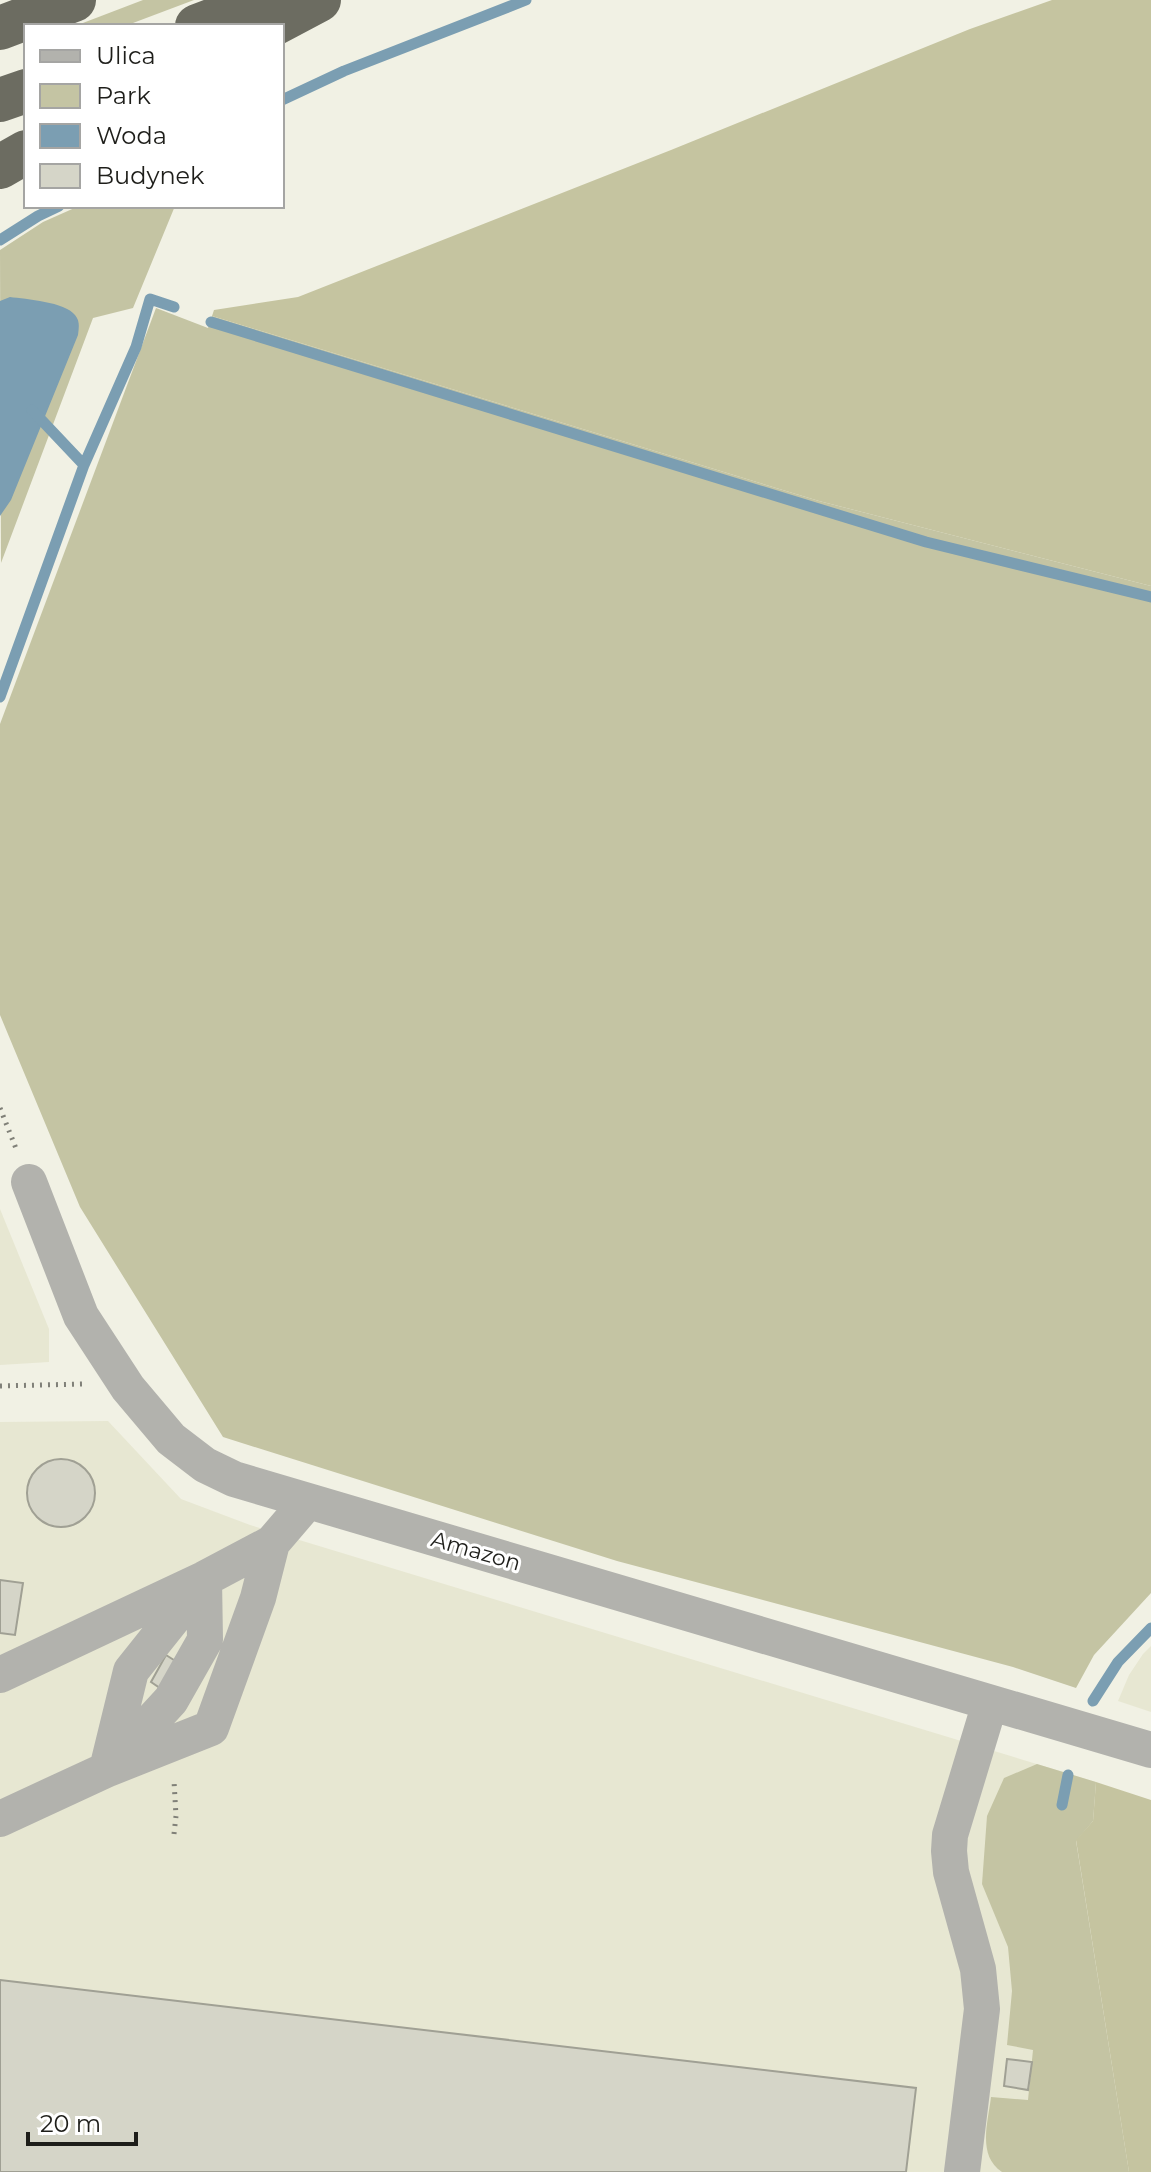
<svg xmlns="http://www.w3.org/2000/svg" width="1151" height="2172" viewBox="0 0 1151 2172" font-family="Montserrat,sans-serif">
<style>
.built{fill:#e7e7d2}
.green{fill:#c4c4a3}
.forest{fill:#c5c4a0}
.water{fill:#7b9eb2}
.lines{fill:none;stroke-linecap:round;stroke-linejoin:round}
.stream{stroke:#7b9eb2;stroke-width:11}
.building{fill:#d5d5c8;stroke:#a0a094;stroke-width:2}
.path{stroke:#808078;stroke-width:5;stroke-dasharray:2 6;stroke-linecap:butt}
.minor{stroke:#b2b2ad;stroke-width:36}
.highway{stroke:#6c6c61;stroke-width:44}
.labels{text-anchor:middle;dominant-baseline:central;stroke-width:6;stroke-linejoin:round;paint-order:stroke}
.street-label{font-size:22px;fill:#1e1e1a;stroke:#fff}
</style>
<rect width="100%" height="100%" fill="#f1f1e4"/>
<path class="built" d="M0,1209L49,1329V1362L0,1365Z
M108,1421L181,1499L250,1525L1096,1782L1093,1821L1076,1841L1129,2172H0V1422Z
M1151,1646V1712L1118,1701L1129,1675L1143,1654Z"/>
<path class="green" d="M143,0H194L125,26H75Z
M79,206H175L133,308L93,318L1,563L0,250L43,222Z
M156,308L208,328L212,316L819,501L1151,586V1593L1094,1655L1076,1688L1013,1667L617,1561L223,1437L80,1207L0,1015V724Z
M1037,1764L1096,1782L1093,1821L1076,1841L1129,2172H1002C977,2155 988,2123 991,2097L1028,2100L1033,2050L1007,2045L1012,1991L1008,1947L982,1884L987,1816L1004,1778Z"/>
<path class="forest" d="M1052,0H1151V586L819,501L212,316L214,310L298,297L671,150L970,29Z
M1096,1782L1151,1800V2172H1129L1076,1840L1093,1821Z"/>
<path class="water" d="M10,297C26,299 65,302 75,315C80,321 79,327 78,335L11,500L0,516V301Z"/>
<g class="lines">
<path class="stream" d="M282,100L344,71L526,0
M0,240L38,216L59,206
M211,322L926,542L1151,597
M32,410L84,465
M0,697L84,465L136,347L150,299L174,307
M1093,1701L1118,1662L1151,1628
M1062,1805L1068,1775"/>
</g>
<path class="building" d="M27 1493a34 34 0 1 1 68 0a34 34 0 1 1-68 0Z
M0,1580L23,1583L15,1635L0,1633Z
M166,1655L177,1662L160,1688L151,1682Z
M0,1980L916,2088L906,2172H0Z
M1007,2059L1032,2062L1028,2090L1004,2086Z"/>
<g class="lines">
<path class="path" d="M0,1108L17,1151
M0,1386L83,1384
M174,1834L176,1816L174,1781"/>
<path class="minor" d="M29,1182L81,1316L128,1388L171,1439L205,1465L234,1479L1151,1750
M0,1675L204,1579L272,1543L308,1501
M113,1763L171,1700L205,1640L204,1579
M108,1765L131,1671L198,1587
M0,1819L108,1769L211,1728L258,1598L272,1543
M962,2172L982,2009L978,1969L951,1872L949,1851L950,1835L990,1703"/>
<path class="highway" d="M197,26L267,0
M270,26L319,0
M0,28L74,0
M0,100L26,91
M0,167L26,152"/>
</g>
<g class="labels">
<g class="street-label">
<text transform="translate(476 1551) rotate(16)">Amazon</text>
</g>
</g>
<rect x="24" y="24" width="260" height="184" fill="#ffffff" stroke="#a5a5a3" stroke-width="2"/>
<rect x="40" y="50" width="40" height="12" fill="#b2b2ad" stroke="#a5a5a3" stroke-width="2"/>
<text x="96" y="64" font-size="24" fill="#1e1e1a">Ulica</text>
<rect x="40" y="84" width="40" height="24" fill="#c4c4a3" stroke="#a5a5a3" stroke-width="2"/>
<text x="96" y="104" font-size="24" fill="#1e1e1a">Park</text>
<rect x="40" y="124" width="40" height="24" fill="#7b9eb2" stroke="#a5a5a3" stroke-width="2"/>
<text x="96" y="144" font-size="24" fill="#1e1e1a">Woda</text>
<rect x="40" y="164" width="40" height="24" fill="#d5d5c8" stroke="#a5a5a3" stroke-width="2"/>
<text x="96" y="184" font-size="24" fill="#1e1e1a">Budynek</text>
<path d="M28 2132v12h108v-12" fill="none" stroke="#1e1e1a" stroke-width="4"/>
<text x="40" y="2132" font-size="24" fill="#1e1e1a" stroke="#ffffff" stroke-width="6" paint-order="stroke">20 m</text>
</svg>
